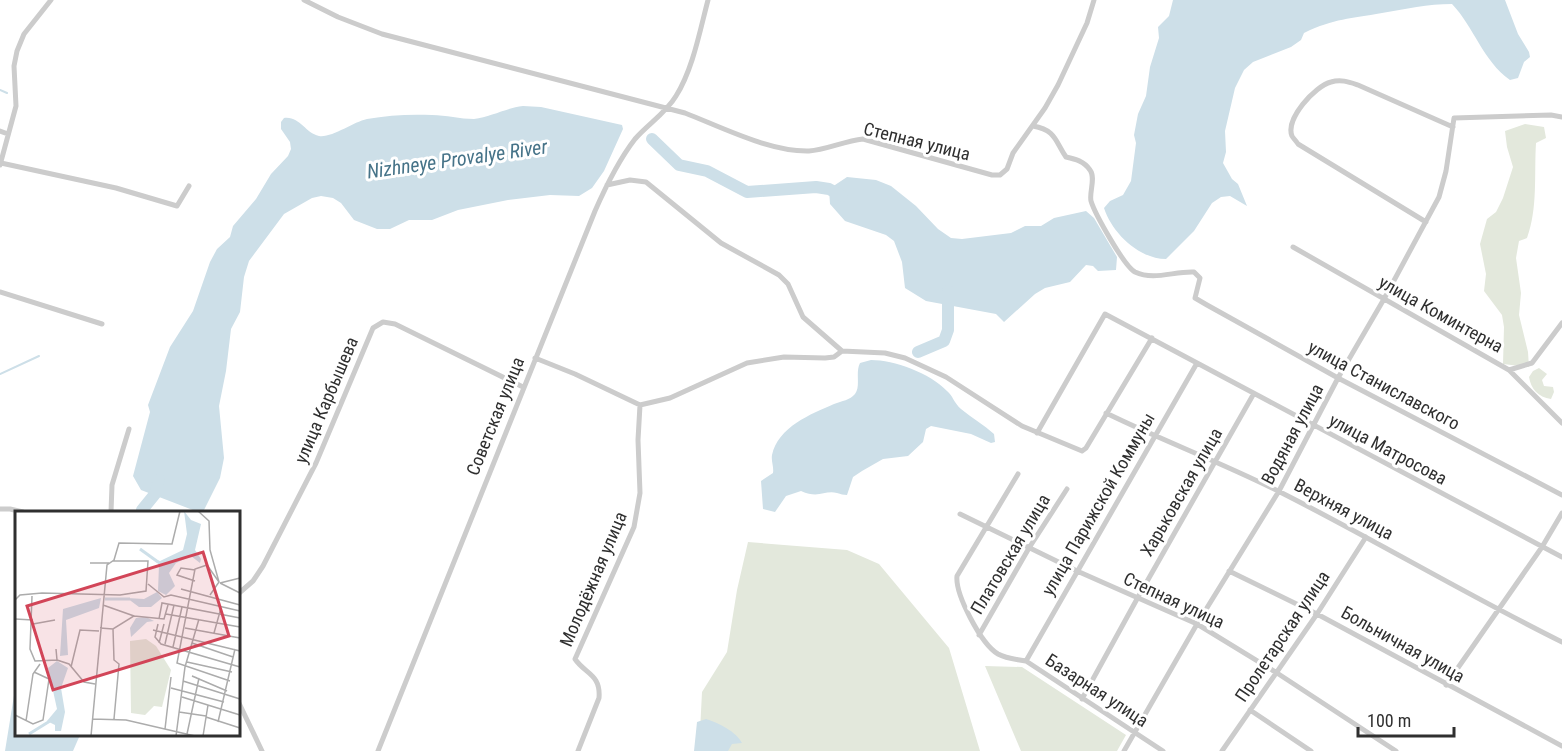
<svg xmlns="http://www.w3.org/2000/svg" width="1562" height="751" viewBox="0 0 1562 751" font-family="'Roboto Condensed',sans-serif">
<style>
.green{fill:#e3e8dc}
.water{fill:#cddfe8}
.lines{fill:none;stroke-linecap:round;stroke-linejoin:round}
.stream{stroke:#cddfe8;stroke-width:2}
.river{stroke:#cddfe8;stroke-width:12}
.street{stroke:#ccc;stroke-width:5}
.labels{text-anchor:middle;dominant-baseline:central;stroke-width:6;stroke-linejoin:round;paint-order:stroke}
.street-label{font-size:18px;fill:#2f2f2f;stroke:#fff}
.water-label{font-size:20px;font-style:italic;fill:#467388;stroke:#fff}
.inset-river{fill:none;stroke:#cddfe8;stroke-width:3}
.inset-road{fill:none;stroke:#acacac;stroke-width:1.5}
.view{fill:#d24558;fill-opacity:0.15;stroke:#d24558;stroke-width:3}
.inset-edge{fill:none;stroke:#2f2f2f;stroke-width:3}
</style>
<rect width="100%" height="100%" fill="#fff"/>
<path class="green" d="M1525,124L1544,127L1546,138L1536,143C1534,174 1538,208 1527,238L1519,241L1516,258L1521,293L1519,315L1528,352L1529,367L1503,364L1504,327L1502,315L1484,291L1486,274L1480,244L1487,219L1496,212L1503,198L1513,167L1507,147L1505,131Z
M1539,368L1547,374L1542,380L1544,386L1553,387L1554,392L1551,399C1538,397 1531,389 1529,377L1533,371Z
M748,542L847,550L879,564L949,648L980,751H699L702,692L727,652L737,590Z
M985,666L1022,667L1126,735L1117,751H1021Z"/>
<path class="water" d="M1173,0H1505L1518,34L1529,52L1530,57L1524,62L1518,78L1510,80C1483,61 1474,27 1452,4C1428,4 1405,9 1382,13C1350,19 1335,18 1304,33L1301,40L1291,47L1253,62L1244,70L1235,88L1225,131L1226,152L1223,163L1232,179L1238,184L1247,206L1230,196L1221,197L1212,203L1194,231L1166,259C1139,259 1112,233 1104,208L1110,201L1123,195L1131,181L1136,143L1134,135L1138,114L1146,96L1150,67L1159,38L1158,27L1169,16Z
M523,106L541,107L622,125L623,129L604,171L592,188L579,196L550,195L508,200L458,210L432,220H409L390,229H377L354,220L341,203L333,198L321,196L312,198L284,214L249,261L244,277L240,312L231,329L226,371L219,406L224,458L220,478L203,512H198L141,490L133,476L150,412L148,405L170,347L193,311L210,262L217,249L230,237L233,226L256,199L271,174L288,156L291,149L290,142L281,129V122L284,118C300,116 305,133 319,136C332,138 353,122 367,119C388,115 411,114 432,115C446,115 460,119 474,119C491,117 506,108 523,106Z
M847,177L876,180L891,186L916,206L938,229L951,238L962,239L1011,233L1025,226H1041L1054,218L1086,211L1094,218L1117,257L1116,270L1098,271L1093,266L1086,265L1070,282L1045,288L1035,294L1004,322L996,314L926,301L905,288L902,262L894,241L886,235L845,221L830,204L829,189Z
M871,360C894,360 930,373 947,391C953,396 954,403 961,409C972,418 984,425 994,434L995,442L991,443L971,434L931,426L926,429L923,442L908,456L883,459L862,471L853,477L847,495C843,495 841,494 837,493C824,490 819,499 801,491L786,496L775,512L763,509L761,481L773,473C774,467 771,461 772,455C778,427 811,414 834,404C842,401 850,400 855,394C861,386 855,373 860,363Z
M16,683V734L80,735L73,751H5Z
M706,719C717,722 737,732 742,743L732,744L728,751H694L697,722Z"/>
<g class="lines">
<path class="stream" d="M0,90L7,93
M0,374L39,356"/>
<path class="river" d="M652,139L679,165L707,171L747,192L816,187L829,189L842,196
M918,352L944,341L948,330V291
M142,510L155,494L159,480"/>
<path class="street" d="M304,0L338,17L382,34L685,113C721,127 770,152 809,151C826,150 844,141 863,139L992,175H1000L1007,169L1013,153L1045,108L1058,85L1087,23L1094,0
M1033,126C1056,130 1055,141 1066,157C1075,159 1084,161 1090,170C1096,178 1089,192 1091,201C1095,214 1124,266 1135,272C1154,281 1174,271 1194,272L1200,278L1195,298L1207,305L1338,378L1562,495
M0,131L8,134
M1,163L116,188L177,206L189,186
M0,165L16,106L14,66L17,51L24,34L51,0
M1426,222L1298,144C1297,142 1293,138 1292,136C1285,119 1315,86 1331,82C1341,79 1349,82 1358,85L1453,127
M1293,247L1509,370L1562,423
M0,292L102,324
M842,351L885,353L905,358L946,377L1022,426L1082,451L1086,448L1152,338
M535,358L575,374L640,405L670,398L747,363L784,357L825,358L834,357L842,351L803,317L788,284L779,275L721,243L646,182L630,180L607,185
M1509,370L1532,363L1562,323
M1106,413C1163,441 1223,463 1280,492C1375,540 1467,595 1562,642
M1037,433L1105,314L1562,557
M1018,474L957,576C955,594 981,644 998,654C1007,659 1016,659 1026,661L1163,751
M0,509H10L23,512
M111,512L112,485L129,429
M960,514L1077,571L1197,624L1277,673L1396,751
M1229,571L1317,614L1562,746
M238,594L253,581L263,566L316,463L373,328L383,322L395,324L523,387
M979,635L1029,548L1067,489
M1026,661L1197,363
M1446,685L1542,547L1562,513
M1082,699L1137,599L1253,395
M238,701L262,751
M1250,710L1311,751
M378,751L595,211C606,186 618,161 635,139C648,124 666,113 676,96C693,69 700,30 708,0
M578,751L599,698C601,674 585,674 575,659L634,527L640,493L638,440L640,405
M1124,751L1197,624L1279,491L1338,378L1384,299L1439,197L1446,171L1454,118L1551,115L1562,117
M1222,751L1317,614L1366,537"/>
</g>
<g class="labels">
<g class="street-label">
<text transform="translate(917 141) rotate(14)">Степная улица</text>
<text transform="translate(1441 314) rotate(29)">улица Коминтерна</text>
<text transform="translate(1384 385) rotate(28)">улица Станиславского</text>
<text transform="translate(326 400) rotate(-67)">улица Карбышева</text>
<text transform="translate(495 416) rotate(-68)">Советская улица</text>
<text transform="translate(1292 434) rotate(-62)">Водяная улица</text>
<text transform="translate(1388 449) rotate(28)">улица Матросова</text>
<text transform="translate(1181 492) rotate(-60)">Харьковская улица</text>
<text transform="translate(1098 504) rotate(-60)">улица Парижской Коммуны</text>
<text transform="translate(1344 509) rotate(28)">Верхняя улица</text>
<text transform="translate(1010 554) rotate(-59)">Платовская улица</text>
<text transform="translate(593 579) rotate(-67)">Молодёжная улица</text>
<text transform="translate(1174 600) rotate(25)">Степная улица</text>
<text transform="translate(1282 636) rotate(-56)">Пролетарская улица</text>
<text transform="translate(1403 644) rotate(29)">Больничная улица</text>
<text transform="translate(1097 690) rotate(33)">Базарная улица</text>
</g>
<g class="water-label">
<text transform="translate(457 159) rotate(-8)">Nizhneye Provalye River</text>
</g>
</g>
<g transform="translate(15 511)">
<rect width="225" height="225" fill="#fff"/>
<path d="M131,128L141,135L156,159L147,196L139,195L130,204L116,202L115,130Z" fill="#e3e8dc"/>
<path d="M169,0L176,9L186,13L180,39L186,48L185,52L176,45L161,52L154,62L160,75L151,84L143,80L144,54L139,48L145,50L168,39L172,23ZM142,81L147,87L136,96H124L112,87L129,88ZM86,87L84,97L51,109L53,144L45,145L48,98ZM131,106L139,110L132,111L116,126L115,117L121,107ZM42,150L53,157L46,177L50,201L46,220H40V214L32,210L42,198L33,157Z" fill="#cddfe8"/>
<path class="inset-river" d="M125,38L143,51M90,88H115M14,223L35,210"/>
<path class="inset-road" d="M183,0L194,10L195,39L204,71M75,52H94M180,59L166,57L162,64L180,70M205,72L225,82M205,72L225,67M133,73L149,86L156,84L225,100M166,78L225,94M195,84L204,71L192,54L180,58L162,152L215,170M17,85L15,138L20,150L42,149L41,138M0,89L5,84L27,82L105,84L131,80L133,50H98M151,103L225,116M119,105L149,108L153,94M0,108L18,109M144,108L147,92L225,107M18,113L40,109M143,113L140,126L146,133L225,156M85,117L98,118L119,105L88,94M170,117L225,127M98,118L99,149L104,153L99,208M138,119L225,140M199,122L206,97M144,132L149,113M177,132L218,146M150,133L159,94M158,136L167,96M42,149L54,153L69,171L80,173M172,151L217,161M56,156L65,119L84,120M182,167L177,165L212,180M168,170L225,188M156,177L209,191M167,186L225,204M164,201L191,205M0,204L18,213L28,209L34,168L19,161M191,206L225,217M77,208L111,209L180,225M11,210L18,163L25,153M203,211L220,138M150,218L156,166M172,223L184,167M76,225L92,54L99,49L104,32L157,33L165,0M161,225L170,156L184,108M188,225L193,194"/>
<path class="view" d="M188,41L214,125L38,179L12,95Z"/>
<rect width="225" height="225" class="inset-edge"/>
</g>
<path d="M1358 727v9h96v-9" fill="none" stroke="#2f2f2f" stroke-width="3"/>
<text x="1367" y="727" font-size="18" fill="#2f2f2f" stroke="#ffffff" stroke-width="4.5" paint-order="stroke">100 m</text>
</svg>
